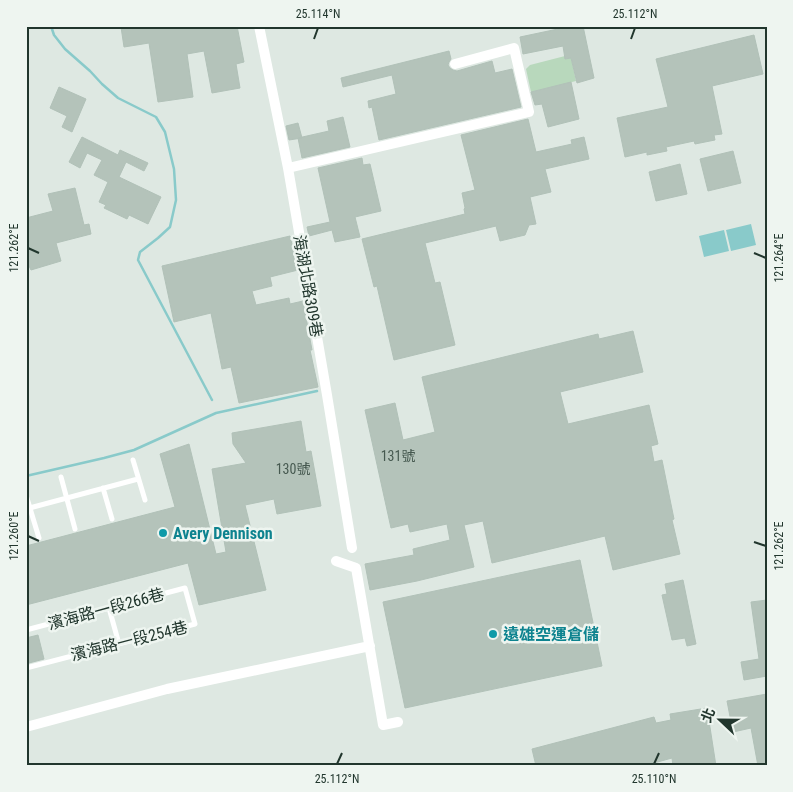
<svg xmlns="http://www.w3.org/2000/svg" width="793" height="792" viewBox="0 0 793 792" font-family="'Roboto Condensed','Noto Sans TC',sans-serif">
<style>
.green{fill:#b8d8bc}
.water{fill:#89caca}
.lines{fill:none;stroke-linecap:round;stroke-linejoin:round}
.stream{stroke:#89caca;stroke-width:2.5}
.building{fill:#b4c3ba;stroke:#b1c1b8}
.service{stroke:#fff;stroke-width:5}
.minor{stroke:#fff;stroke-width:10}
.ticks{fill:none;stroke:#21362d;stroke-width:2}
.culture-dot{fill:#0f9aa8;stroke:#eef5f0;stroke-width:2}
.labels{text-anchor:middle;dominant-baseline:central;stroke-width:5;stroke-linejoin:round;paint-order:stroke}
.number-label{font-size:14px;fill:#465950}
.street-label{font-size:16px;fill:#21362d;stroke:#eef5f0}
.culture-label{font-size:16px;font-weight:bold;fill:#0d838f;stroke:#eef5f0;text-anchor:start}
.neatline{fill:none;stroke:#21362d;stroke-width:2}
.ticks-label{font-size:12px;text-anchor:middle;fill:#21362d}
</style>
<rect width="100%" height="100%" fill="#dee8e2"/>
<path class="green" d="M565,56V59L571,58L576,81L531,92L526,69L530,65Z"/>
<path class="water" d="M751,224L756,245L731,251L726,230Z
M724,230L729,251L704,257L699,236Z"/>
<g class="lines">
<path class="stream" d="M51,26L54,35L65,49L90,71L102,84L118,98L156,117L165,132L174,169L176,200L170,227L158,238L140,252L138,260L212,400
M26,476L104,458L134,450L216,413L317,391"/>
</g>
<path class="building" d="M127,26H237L244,62L236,64L240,88L212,93L204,51L187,54L193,97L158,102L149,43L124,47L121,27Z
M572,26H583L594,78L577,83L571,58L565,59L563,46L523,54L520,37Z
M754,35L763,74L712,86L722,134L714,135L715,140L695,144L694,141L666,147L667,151L647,155V152L625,157L617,118L668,107L656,59Z
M449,51L451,59L449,62L448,65L450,68L453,70L457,71L492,61L495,73L512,69L521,107L379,140L372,107L369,108L368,101L396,94L392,75L343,87L341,78Z
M571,82L579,119L548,127L542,104L535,105L531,92Z
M59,87L86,99L72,132L62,127L67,116L50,108Z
M343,117L350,147L302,158L298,138L329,131L327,121Z
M528,119L536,152L572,144L571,140L584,137L589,159L545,169L551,192L530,197L536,224L529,225L525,235L500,241L496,226L425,243L435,283L440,282L455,345L394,360L377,286L374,287L362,239L465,214L464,209L465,208L462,193L475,190L461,135Z
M298,123L302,138L289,140L286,126Z
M82,137L118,155L120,150L148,163L144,171L126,162L119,177L161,197L148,224L129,215L127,219L104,208L106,205L99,202L108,182L94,175L102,160L87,153L80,168L69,162Z
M733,151L741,183L708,191L700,159Z
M362,158L363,165L370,164L381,211L355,217L360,237L335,242L332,230L309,236L307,227L330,222L318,168Z
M680,164L687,194L656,201L649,172Z
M75,188L84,225L89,224L91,234L56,243L61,261L31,270L26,260V218L53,211L48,194Z
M290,236L298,270L270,277L272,286L252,291L256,305L289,298L290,304L303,301L312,350H310L318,387L239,403L231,367L222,369L211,313L174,322L162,266Z
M633,331L643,372L560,392L568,424L649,405L658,444L651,446L654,462L662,460L674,519L672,520L680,554L613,570L605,536L492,563L483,521L464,525L474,567L417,581L370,590L365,564L414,555L413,549L450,540L447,524L410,532L408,524L391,528L365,410L395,403L403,440L435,432L422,377L598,334L599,339Z
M301,421L306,452L311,451L321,506L277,514L274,499L245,505L266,590L199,605L188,563L26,605V546L175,507L160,454L189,444L216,554L226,552L212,469L246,463L233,444L232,433Z
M580,560L602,666L405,708L383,602Z
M683,580L696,644L687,646L685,638L672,640L662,595L667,594L665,584Z
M767,600V676L744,680L741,662L759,659L751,602Z
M38,635L44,659L29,663L28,658H26V638Z
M767,694V766H758L751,728L733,732L727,701Z
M707,708L716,766H673L672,758L643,766H536L532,749L654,717L656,723L671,720L670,714Z"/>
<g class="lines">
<path class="service" d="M133,460L145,500
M61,477L75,529
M103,488L112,519
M26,495L39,538
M26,509L138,479
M109,608L119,644
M26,630L185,588L195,624L26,668"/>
<path class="minor" d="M259,26L288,168L327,395L352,548
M288,168L529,112L514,48L455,64
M336,561L356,568L383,725L398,722
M26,727L167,689L370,646"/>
</g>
<path class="ticks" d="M314,39L318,28M631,39L635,28M28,248L39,253M754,253L766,258M28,536L39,541M754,542L766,546M337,764L342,753M654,764L659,753"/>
<g class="culture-dot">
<circle cx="163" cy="533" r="5"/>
<circle cx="493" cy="634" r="5"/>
</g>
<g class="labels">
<g class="number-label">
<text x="398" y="456">131號</text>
<text x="293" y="469">130號</text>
</g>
<g class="street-label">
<text transform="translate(308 286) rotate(80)">海湖北路309巷</text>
<text transform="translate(106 609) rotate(-15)">濱海路一段266巷</text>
<text transform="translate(129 641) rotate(-14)">濱海路一段254巷</text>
</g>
<g class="culture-label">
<text x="173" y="533">Avery Dennison</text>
<text x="503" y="634">遠雄空運倉儲</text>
</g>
</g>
<rect width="793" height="792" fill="none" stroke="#eef5f0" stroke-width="55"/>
<g transform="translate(720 720) rotate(292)" stroke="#eef5f0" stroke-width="4" paint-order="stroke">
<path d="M0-4L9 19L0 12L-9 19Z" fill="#21362d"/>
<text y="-8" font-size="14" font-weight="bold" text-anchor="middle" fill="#21362d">北</text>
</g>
<rect x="28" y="28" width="738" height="736" class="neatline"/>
<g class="ticks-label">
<text x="318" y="18">25.114°N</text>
<text x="635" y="18">25.112°N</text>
<text transform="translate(14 248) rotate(-90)" y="4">121.262°E</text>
<text transform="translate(779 258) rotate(-90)" y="4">121.264°E</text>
<text transform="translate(14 536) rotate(-90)" y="4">121.260°E</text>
<text transform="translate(779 546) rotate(-90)" y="4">121.262°E</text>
<text x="337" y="783">25.112°N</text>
<text x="654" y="783">25.110°N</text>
</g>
</svg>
